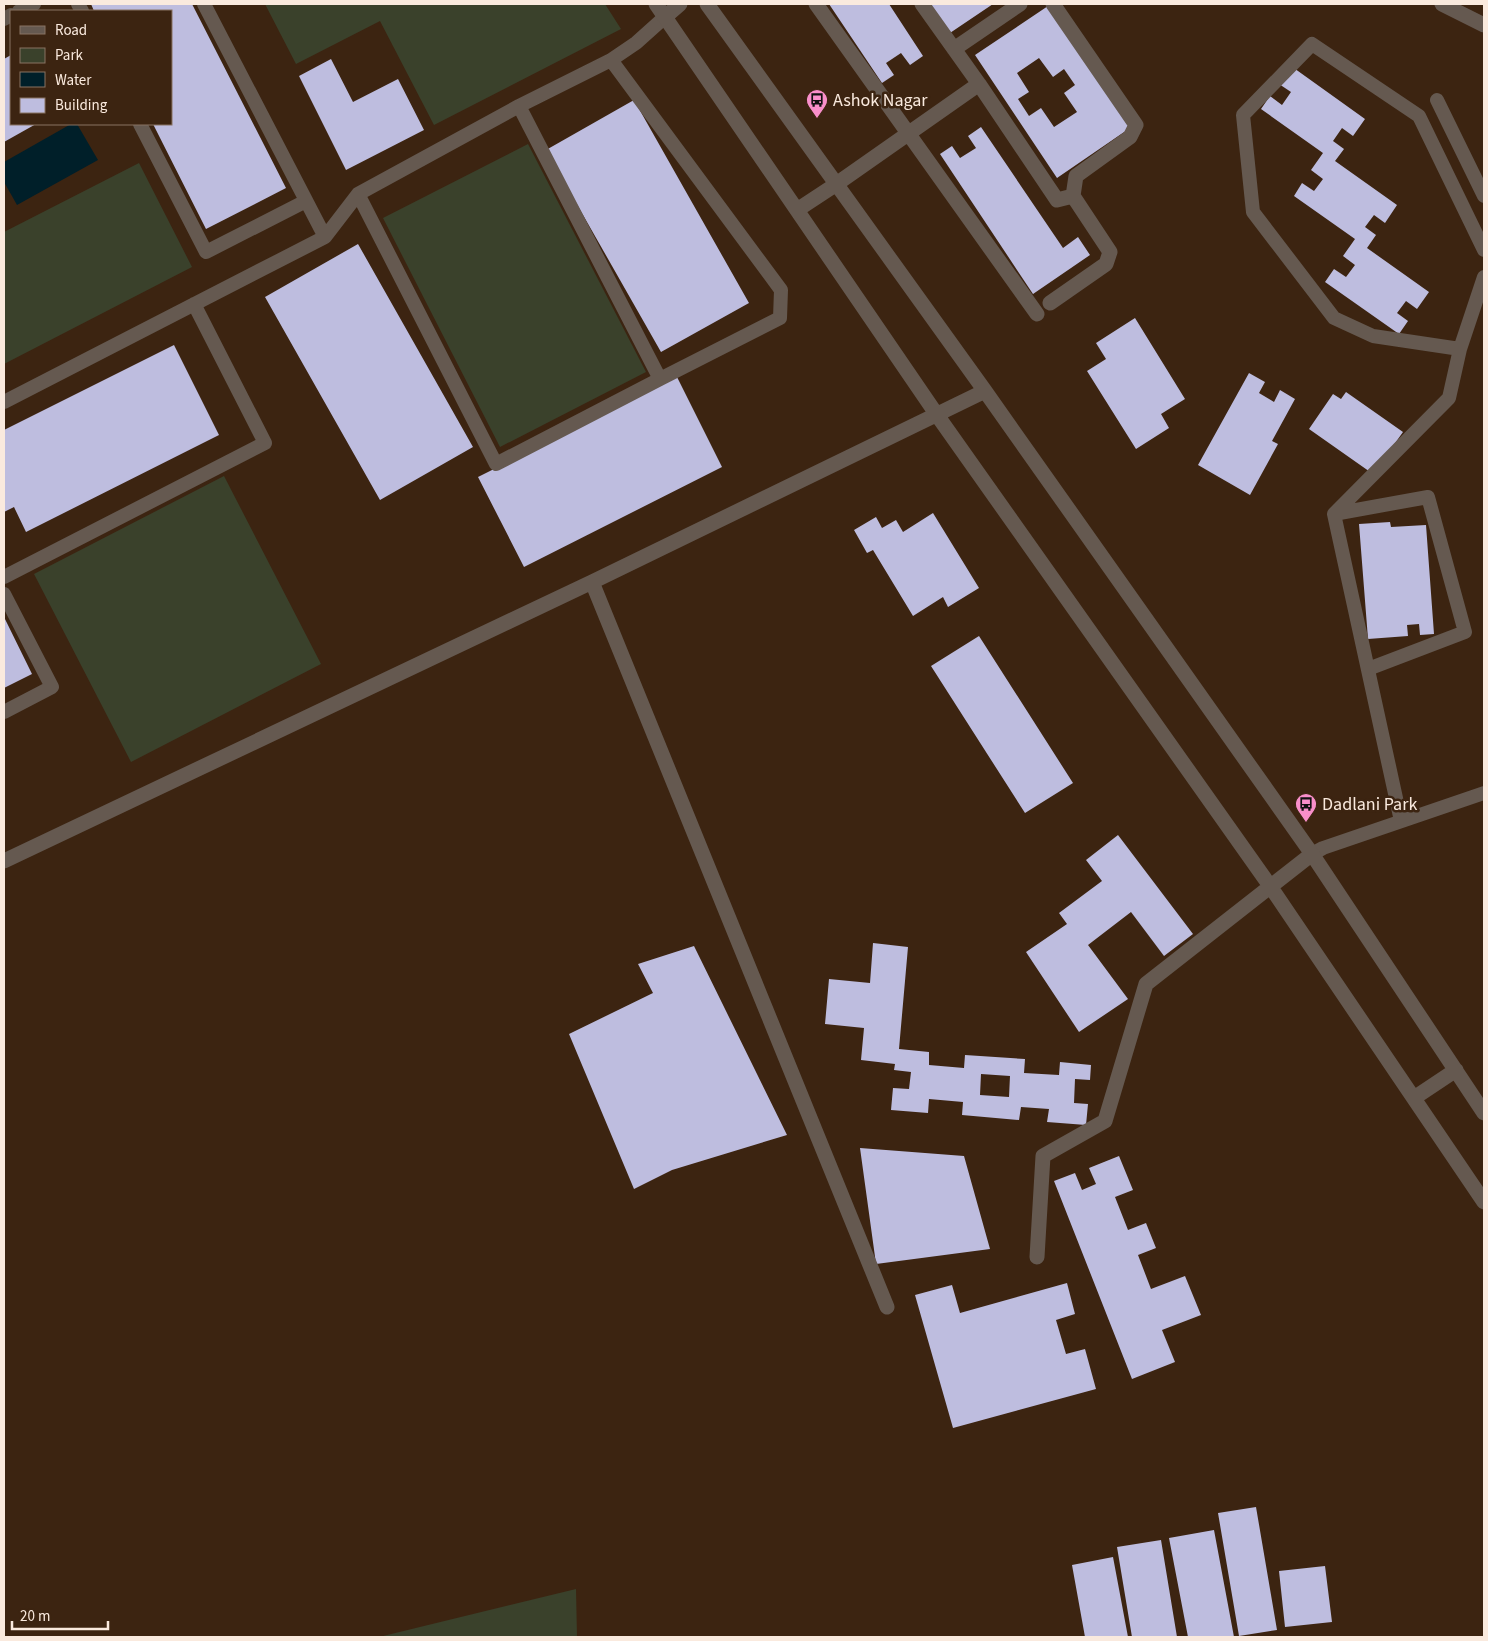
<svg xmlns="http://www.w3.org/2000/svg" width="1488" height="1641" viewBox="0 0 1488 1641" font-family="'Source Sans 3',sans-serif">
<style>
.green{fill:#3a412b}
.water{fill:#001f29}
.building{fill:#bebddf;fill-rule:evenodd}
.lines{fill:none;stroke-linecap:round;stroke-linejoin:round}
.lane{stroke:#655950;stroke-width:14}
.street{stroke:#655950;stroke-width:15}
.labels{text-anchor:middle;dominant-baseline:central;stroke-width:5;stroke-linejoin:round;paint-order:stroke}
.poi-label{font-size:18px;fill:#faeade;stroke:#3c2411;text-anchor:start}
</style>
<rect width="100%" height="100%" fill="#3c2411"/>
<path class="green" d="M265,4H605L621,29L434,125L380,21L296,64Z
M528,144L646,372L500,447L383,218Z
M139,163L192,267L4,364V232Z
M224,476L321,664L131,762L34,574Z
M576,1589L577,1637H379Z"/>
<path class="water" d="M71,124H77L98,160L17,205L4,182V162Z"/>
<path class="building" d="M91,4H192L286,188L206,229L153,124H171V11H94Z
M829,4H889L923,56L910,65L901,53L886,63L894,75L882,83Z
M926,4H993L947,35Z
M1048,6L1130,128L1057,178L975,55ZM1039,58L1053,77L1064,69L1075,85L1064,93L1077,112L1054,127L1041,108L1029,116L1018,99L1029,92L1017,73Z
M11,55V124H36L4,142V59Z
M331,59L353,102L398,79L424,130L346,170L299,76Z
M1291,66L1365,119L1353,136L1342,128L1333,141L1344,149L1335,161L1397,205L1385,223L1374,215L1365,227L1376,235L1367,248L1429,292L1417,309L1406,301L1397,313L1408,321L1399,334L1325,282L1334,269L1346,277L1355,265L1343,256L1355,239L1294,196L1302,183L1314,191L1323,179L1311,170L1323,153L1261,109L1270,96L1282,105L1291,92L1279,84Z
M634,100L749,303L661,352L546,150Z
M981,127L1063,248L1078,237L1090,255L1033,294L940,154L952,146L960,158L976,148L968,136Z
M358,244L473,447L380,500L265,297Z
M1135,318L1185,399L1161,414L1169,428L1136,449L1087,371L1106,359L1096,343Z
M174,345L219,435L26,532L14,507L4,512V430Z
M1249,373L1265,382L1259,393L1274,402L1280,390L1295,399L1272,441L1278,444L1250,495L1198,465Z
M677,377L722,467L524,567L478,477Z
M1346,392L1403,432L1373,474L1309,429L1333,394L1341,399Z
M933,513L979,588L948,607L943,597L913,616L873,550L867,553L854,530L876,517L882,528L896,520L903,532Z
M1390,522L1391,527L1426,525L1434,634L1420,635L1419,624L1407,625L1408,636L1368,639L1359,524Z
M4,617L32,674L4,688Z
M979,636L1073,783L1025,813L931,666Z
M1118,835L1193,934L1164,956L1131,912L1088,945L1128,999L1079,1032L1026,952L1067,924L1059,913L1102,881L1086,860Z
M873,943L908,947L899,1049L929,1052V1065L964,1068L965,1055L1025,1059L1024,1073L1059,1075L1060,1062L1091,1065L1090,1080L1075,1079L1074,1103L1088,1104L1086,1125L1047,1122L1049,1109L1021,1107L1019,1120L962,1115L963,1102L929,1099L928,1113L891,1110L893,1088L909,1089L911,1072L894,1070L895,1064L861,1060L864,1028L825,1024L829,979L870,983ZM981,1074L1010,1076L1009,1097L980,1095Z
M694,946L787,1135L672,1170L634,1189L569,1034L653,993L638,964Z
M860,1148L964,1156L990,1249L876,1264Z
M1119,1156L1133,1190L1115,1197L1128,1230L1146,1223L1156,1248L1138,1255L1151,1289L1185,1276L1201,1315L1162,1330L1175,1362L1132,1379L1054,1181L1075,1173L1082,1190L1096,1184L1089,1168Z
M1067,1283L1075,1314L1056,1320L1066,1354L1085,1349L1096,1389L953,1428L915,1295L952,1285L960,1313Z
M1256,1507L1277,1630L1239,1636L1218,1513Z
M1214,1530L1234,1637H1188L1169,1538Z
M1161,1540L1177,1637H1132L1117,1547Z
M1113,1557L1128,1637H1085L1072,1565Z
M1325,1566L1332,1622L1285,1627L1279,1571Z"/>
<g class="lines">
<path class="lane" d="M78,4L82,11
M204,4L325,237
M19,11L34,4
M4,19L11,15
M611,60L781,290L780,318L660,379
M1437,100L1484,196
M140,124L206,252L306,201
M358,194L496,464L660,379L519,106
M1460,349L1373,336L1334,318L1253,212L1243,115L1312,44L1419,116L1484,250
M4,402L325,237L358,194L519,106L611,60L636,43L665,17
M1334,514L1428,497L1465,632L1368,669
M4,577L265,443L194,304
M4,594L52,687L4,712
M1401,821L1334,514L1449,398L1460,349L1484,277
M1312,854L1323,848L1484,793"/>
<path class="street" d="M656,4L937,415L1270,886L1484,1202
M707,4L985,391L1312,854L1484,1113
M816,4L1037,314
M1053,4L1136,125L1130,137L1076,176L1073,196
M1442,4L1484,25
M665,17L680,4
M954,49L1020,4
M979,84L1057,200L1073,196L1110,252L1106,264L1050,303
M797,210L835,185L979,84L922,4
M592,582L887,1307
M4,861L592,582L985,391
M1414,1098L1456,1070
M1037,1257L1043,1156L1105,1121L1146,984L1312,854"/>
</g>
<defs>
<g id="bus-pin" transform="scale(1.125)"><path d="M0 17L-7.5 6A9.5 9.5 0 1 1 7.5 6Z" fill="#f98fca" stroke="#3c2411"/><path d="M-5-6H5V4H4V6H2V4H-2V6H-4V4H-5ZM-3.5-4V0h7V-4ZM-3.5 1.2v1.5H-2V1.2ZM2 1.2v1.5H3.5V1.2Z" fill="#111"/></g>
</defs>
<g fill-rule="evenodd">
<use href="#bus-pin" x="817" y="100"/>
<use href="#bus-pin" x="1306" y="804"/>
</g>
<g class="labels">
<g class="poi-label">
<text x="833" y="100">Ashok Nagar</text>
<text x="1322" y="804">Dadlani Park</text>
</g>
</g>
<rect width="1488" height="1641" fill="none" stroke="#faeade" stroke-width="10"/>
<rect x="10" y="10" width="162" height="115" fill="#3c2411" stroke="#887363"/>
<rect x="20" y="26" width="25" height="8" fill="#655950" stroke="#887363"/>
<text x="55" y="35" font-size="15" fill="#faeade">Road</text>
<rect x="20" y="48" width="25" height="15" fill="#3a412b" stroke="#887363"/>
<text x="55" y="60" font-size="15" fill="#faeade">Park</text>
<rect x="20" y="72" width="25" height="15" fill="#001f29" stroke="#887363"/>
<text x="55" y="85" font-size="15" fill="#faeade">Water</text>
<rect x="20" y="98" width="25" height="15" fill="#bebddf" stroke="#887363"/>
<text x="55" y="110" font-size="15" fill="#faeade">Building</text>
<path d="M12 1621v8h96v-8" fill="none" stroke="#faeade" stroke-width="2.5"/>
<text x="20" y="1621" font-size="15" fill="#faeade" stroke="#3c2411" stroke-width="4" paint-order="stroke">20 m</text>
</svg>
